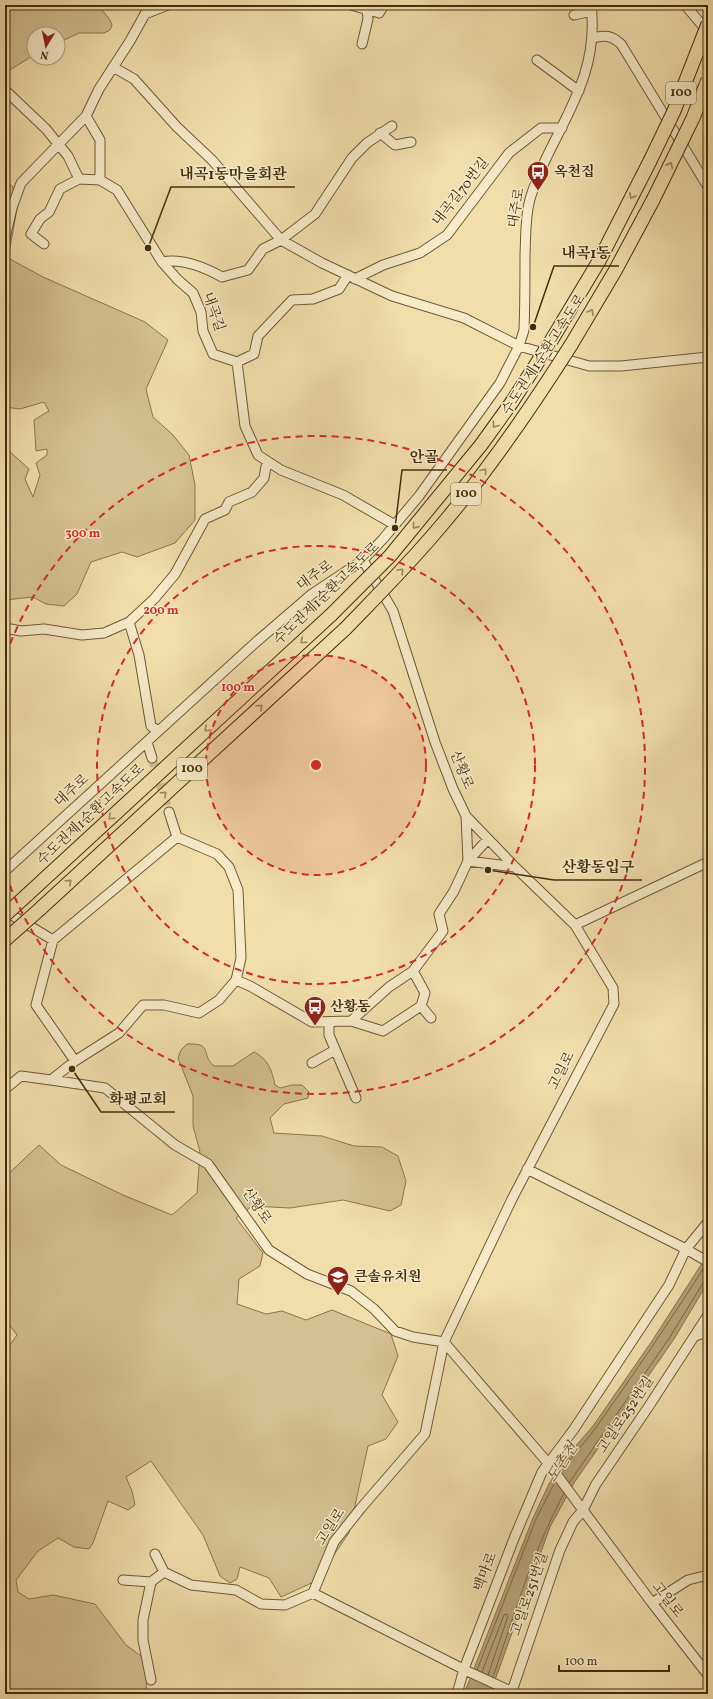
<svg xmlns="http://www.w3.org/2000/svg" width="713" height="1699" viewBox="0 0 713 1699" font-family="Vollkorn,'Noto Serif KR',serif">
<style>
.green{fill:#d4c090;stroke:#8c764e}
.water{fill:#b6a275;stroke:#88734b}
.lines{fill:none;stroke-linecap:round;stroke-linejoin:round}
.shore{stroke:#7d6841;stroke-width:1}
.minor-tunnel{stroke:#cebb8b;stroke-width:9;stroke-dasharray:9 4.5;stroke-linecap:butt}
.minor-casing{stroke:#6f5934;stroke-width:11}
.highway-casing{stroke:#442d0d;stroke-width:15}
.minor{stroke:#f6eac8;stroke-width:9}
.highway{stroke:#f1deab;stroke-width:13}
.highway-bridge-casing{stroke:#442d0d;stroke-width:15;stroke-linecap:butt}
.highway-bridge{stroke:#f1deab;stroke-width:13}
.oneway{stroke:#9a865c}
.ring{fill:none;stroke:#d62828;stroke-width:2;stroke-dasharray:7 5}
.labels{text-anchor:middle;dominant-baseline:central;stroke-width:3;stroke-linejoin:round;paint-order:stroke}
.shield{fill:#f6eac8;stroke:#796645;stroke-width:1}
.shield-label{font-size:13px;font-weight:bold;fill:#442d0d}
.poi-label{font-size:14px;font-weight:bold;fill:#442d0d;stroke:#f6eac8;text-anchor:start}
.street-label{font-size:14px;fill:#442d0d;stroke:#f6eac8}
.water-label{font-size:15px;font-style:italic;fill:#604a27;stroke:#f6eac8}
.centre{fill:#d62828;stroke:#f6eac8;stroke-width:2}
.ring-label{font-size:12px;text-anchor:middle;font-weight:bold;fill:#d62828;stroke:#f6eac8;stroke-width:3;stroke-linejoin:round;paint-order:stroke}
.leader{fill:none;stroke:#442d0d;stroke-width:1.5}
.callout-dot{fill:#442d0d;stroke:#f6eac8;stroke-width:1.5}
.callout-label{font-size:15px;text-anchor:middle;font-weight:bold;fill:#442d0d;stroke:#f6eac8;stroke-width:3;stroke-linejoin:round;paint-order:stroke}
</style>
<rect width="100%" height="100%" fill="#f1deab"/>
<filter id="stains"><feTurbulence type="fractalNoise" baseFrequency=".005" numOctaves="4"/><feColorMatrix values="0 0 0 0 .2 0 0 0 0 .09 0 0 0 0 .02 0 0 0 .5 -.17"/></filter>
<radialGradient id="worn" r=".72"><stop offset=".6" stop-color="#630" stop-opacity="0"/><stop offset="1" stop-color="#630" stop-opacity=".3"/></radialGradient>
<path class="green" d="M5,5H98L110,20L112,25L110,30L104,33H79L58,43V34H34V55L5,73Z
M5,182L12,186L19,198L8,258L43,277L145,322L168,340L146,389L153,417L173,435L189,455L195,485V520L175,543L137,557L122,552L91,562L77,594L64,606L46,604L33,597L5,600V450H8L29,469L25,479L33,497L40,475L36,463L47,455V449L36,451L34,420L49,411L44,402L20,409L5,407Z
M187,1044C214,1043 200,1054 214,1066H233L254,1052C268,1059 272,1070 275,1085L280,1088L292,1085H302L309,1092L308,1098L284,1104L270,1118L274,1133L322,1136L354,1146L382,1147L398,1156L406,1181L401,1205L390,1211L343,1200L290,1208L252,1206L236,1218L263,1253L260,1266L239,1279L237,1304L266,1314L282,1311L306,1320L332,1310L391,1334L398,1356L382,1395L398,1422L386,1439L368,1446L349,1533L316,1581L281,1597L269,1578L240,1567L237,1579L230,1583L220,1576L203,1535L151,1461L126,1477L132,1491L135,1505L128,1510L108,1501L93,1543L89,1549L74,1547L58,1538L38,1551L16,1580L18,1592L29,1599L53,1595L95,1604L126,1645L141,1656L147,1673L146,1694H5V1352L17,1335L5,1319V1248L9,1246L5,1210V1177L39,1145L61,1165L123,1195L172,1215L197,1193L200,1152L193,1126V1096L178,1058L181,1050Z"/>
<path class="water" d="M708,1254V1282L674,1339L574,1483L550,1527L490,1694H464L533,1518L549,1484L566,1457L593,1426L652,1341Z"/>
<g class="lines">
<path class="shore" d="M561,1472C572,1455 586,1442 597,1426C634,1374 670,1321 705,1266
M569,1483L670,1337L703,1283L708,1281
M477,1670L536,1519L555,1482
M482,1672L504,1615L507,1614L508,1616L488,1675
M493,1677C514,1615 533,1551 564,1493"/>
<path class="minor-tunnel" d="M152,758L169,812"/>
<g class="minor-casing">
<path id="minor" d="M351,5L379,13L384,5
M685,5L708,32
M574,15L592,11
M592,38C605,35 611,35 621,44L708,187
M362,44L368,19L367,9
M537,60L579,91
M113,67L134,79L177,127L212,160L281,240L315,214L352,158L367,143L392,126
M5,90L46,129L68,156L79,179L100,180L117,190L162,262L178,280L193,293L201,312L203,331L213,354L237,362L245,426L258,455L281,470L343,495L395,525
M86,116L100,140V180
M380,133L395,145L411,142
M5,238L12,208L21,183L86,116L99,89L130,41L145,14L168,5
M44,244L31,234L40,219L49,212L60,189L79,179
M162,262C182,258 204,267 222,277L248,270L263,249L281,240L322,263L392,296L464,318L519,346L589,366H621L708,357
M355,279L383,265L420,253L447,235L509,153L541,128H562
M237,362L254,354L258,336L292,300L313,299L339,289L348,275
M363,560L393,611L435,742L453,789L466,816L515,867L575,925L613,988L614,1004L512,1199L444,1342L548,1463L652,1603L708,1675
M129,622L154,599L175,574L205,519L225,510L229,502L252,492L264,478L267,461
M5,628L21,631L44,629L82,635L104,633L129,622L139,655L151,726L158,731
M147,742L152,758
M169,812L177,837
M466,816L468,861L515,867
M5,871L255,643L312,594L363,560L383,539L419,496L500,383L519,346L524,330C525,304 525,279 525,254C526,235 525,217 530,199C551,130 601,84 591,5
M5,911L53,940L177,837
M575,925L708,862
M53,940L36,1005L75,1061
M236,980L250,986L312,1022L351,1021L389,987L413,971L443,931L439,914L454,891L468,861L488,839
M421,1006L431,1018
M351,1021L383,1031L421,1006L425,993L413,971
M329,1022V1035L356,1098
M312,1063L335,1050
M51,1080L105,1088L175,1145L208,1164L269,1250L307,1274L351,1291L374,1309L395,1331L413,1337L444,1342L425,1434L361,1508L334,1542L313,1593L285,1605L261,1604L236,1590L191,1585L164,1572L151,1582L143,1620V1640L151,1680
M5,1089L21,1076L51,1080L75,1061L119,1033L143,1005H164L199,1013L219,1000L236,980L241,958L238,890L229,867L217,854L177,837
M527,1169L686,1249L708,1262
M695,1336L708,1332
M155,1554L164,1572
M123,1580L151,1582
M313,1593L467,1671L517,1694
M652,1603L688,1580L708,1575
M457,1694L464,1669L515,1536L542,1472L574,1429L669,1285L686,1249L708,1222
M511,1694L560,1550L573,1522L583,1510L596,1484L649,1406L708,1315"/>
</g>
<g class="highway-casing">
<path id="highway" d="M571,345L615,271L653,200
M548,346L599,261L650,161
M27,895L331,615
M40,909L345,629"/>
</g>
<use href="#minor" class="minor"/>
<use href="#highway" class="highway"/>
<g class="highway-bridge-casing">
<path id="highway-bridge" d="M650,161L674,111L708,24
M653,200L693,118L708,80
M331,615L390,556L481,445L512,402L548,346
M345,629C377,596 410,563 440,527C489,470 531,408 571,345
M5,915L27,895
M5,940L40,909"/>
</g>
<use href="#highway-bridge" class="highway-bridge"/>
</g>
<defs><path id="oneway-chevron" d="M-2-3.5L2.5 0L-2 3.5" fill="none" stroke-width="1.6" stroke-linecap="round" stroke-linejoin="round"/></defs>
<g class="oneway">
<use href="#oneway-chevron" transform="translate(670 165) rotate(-64)"/>
<use href="#oneway-chevron" transform="translate(632 196) rotate(117)"/>
<use href="#oneway-chevron" transform="translate(591 312) rotate(-59)"/>
<use href="#oneway-chevron" transform="translate(495 425) rotate(126)"/>
<use href="#oneway-chevron" transform="translate(484 471) rotate(-52)"/>
<use href="#oneway-chevron" transform="translate(415 526) rotate(129)"/>
<use href="#oneway-chevron" transform="translate(401 571) rotate(-47)"/>
<use href="#oneway-chevron" transform="translate(303 641) rotate(137)"/>
<use href="#oneway-chevron" transform="translate(260 707) rotate(-42)"/>
<use href="#oneway-chevron" transform="translate(207 729) rotate(137)"/>
<use href="#oneway-chevron" transform="translate(164 794) rotate(-42)"/>
<use href="#oneway-chevron" transform="translate(111 817) rotate(137)"/>
<use href="#oneway-chevron" transform="translate(69 882) rotate(-42)"/>
</g>
<circle cx="316" cy="765" r="110" fill="#d62828" fill-opacity=".12"/>
<g class="ring">
<circle cx="316" cy="765" r="110"/>
<circle cx="316" cy="765" r="219"/>
<path d="M6 655A329 329 0 1 1 6 875"/>
</g>
<defs>
<g id="bus-pin" transform="scale(1.15)"><path d="M0 17L-7.5 6A9.5 9.5 0 1 1 7.5 6Z" fill="#8f2418" stroke="#f6eac8"/><path d="M-5-6H5V4H4V6H2V4H-2V6H-4V4H-5ZM-3.5-4V0h7V-4ZM-3.5 1.2v1.5H-2V1.2ZM2 1.2v1.5H3.5V1.2Z" fill="#fff"/></g>
<g id="school-pin" transform="scale(1.15)"><path d="M0 17L-7.5 6A9.5 9.5 0 1 1 7.5 6Z" fill="#8f2418" stroke="#f6eac8"/><path d="M0-5L7-2L0 1L-7-2ZM-4 1L0 2.5L4 1V4Q0 6-4 4Z" fill="#fff"/></g>
</defs>
<g fill-rule="evenodd">
<use href="#bus-pin" x="538" y="172"/>
<use href="#bus-pin" x="315" y="1007"/>
<use href="#school-pin" x="338" y="1277"/>
</g>
<g class="labels">
<g class="shield">
<rect x="666" y="82" width="30" height="22" rx="3"/>
<rect x="451" y="483" width="30" height="22" rx="3"/>
<rect x="177" y="758" width="30" height="22" rx="3"/>
</g>
<g class="shield-label">
<text x="681" y="93">100</text>
<text x="466" y="494">100</text>
<text x="192" y="769">100</text>
</g>
<g class="poi-label">
<text x="554" y="172">옥천집</text>
<text x="330" y="1007">산황동</text>
<text x="354" y="1277">큰솔유치원</text>
</g>
<g class="street-label">
<text transform="translate(461 192) rotate(-52)">내곡길70번길</text>
<text transform="translate(517 208) rotate(-80)">대주로</text>
<text transform="translate(213 312) rotate(71)">내곡길</text>
<text transform="translate(544 355) rotate(-57)">수도권제1순환고속도로</text>
<text transform="translate(315 576) rotate(-36)">대주로</text>
<text transform="translate(327 594) rotate(-44)">수도권제1순환고속도로</text>
<text transform="translate(461 770) rotate(68)">산황로</text>
<text transform="translate(72 791) rotate(-42)">대주로</text>
<text transform="translate(91 815) rotate(-43)">수도권제1순환고속도로</text>
<text transform="translate(562 1071) rotate(-63)">고일로</text>
<text transform="translate(256 1206) rotate(56)">산황로</text>
<text transform="translate(626 1415) rotate(-56)">고일로252번길</text>
<text transform="translate(331 1527) rotate(-57)">고일로</text>
<text transform="translate(486 1572) rotate(-69)">백마로</text>
<text transform="translate(530 1594) rotate(-71)">고일로251번길</text>
<text transform="translate(667 1600) rotate(52)">고일로</text>
</g>
<g class="water-label">
<text transform="translate(563 1463) rotate(-57)">도촌천</text>
</g>
</g>
<circle cx="316" cy="765" r="6" class="centre"/>
<g class="ring-label">
<text x="83" y="537">300 m</text>
<text x="161" y="614">200 m</text>
<text x="238" y="691">100 m</text>
</g>
<path class="leader" d="M148 248L171 187H295M533 327L554 266H619M395 528L402 470H447M488 870L554 880H642M72 1069L101 1112H175"/>
<g class="callout-dot">
<circle cx="148" cy="248" r="4"/>
<circle cx="533" cy="327" r="4"/>
<circle cx="395" cy="528" r="4"/>
<circle cx="488" cy="870" r="4"/>
<circle cx="72" cy="1069" r="4"/>
</g>
<g class="callout-label">
<text x="233" y="179">내곡1동마을회관</text>
<text x="586" y="258">내곡1동</text>
<text x="424" y="462">안골</text>
<text x="598" y="872">산황동입구</text>
<text x="138" y="1104">화평교회</text>
</g>
<rect width="713" height="1699" fill="none" stroke="#f1deab" stroke-width="20"/>
<rect x="6" y="6" width="701" height="1687" fill="none" stroke="#442d0d" stroke-width="2"/>
<rect x="10" y="10" width="693" height="1679" fill="none" stroke="#442d0d"/>
<g transform="translate(46 46) rotate(190)"><circle r="19" fill="#f6eac8" stroke="#af9e7d"/>
<path d="M0-3L7 15L0 10L-7 15Z" fill="#8f2418"/>
<text y="-6" font-size="11" font-weight="bold" text-anchor="middle" fill="#442d0d">N</text>
</g>
<path d="M559 1665v6h110v-6" fill="none" stroke="#442d0d" stroke-width="2"/>
<text x="565" y="1665" font-size="12" fill="#442d0d" stroke="#f6eac8" stroke-width="3" paint-order="stroke">100 m</text>
<rect width="100%" height="100%" filter="url(#stains)"/>
<rect width="100%" height="100%" fill="url(#worn)"/>
</svg>
